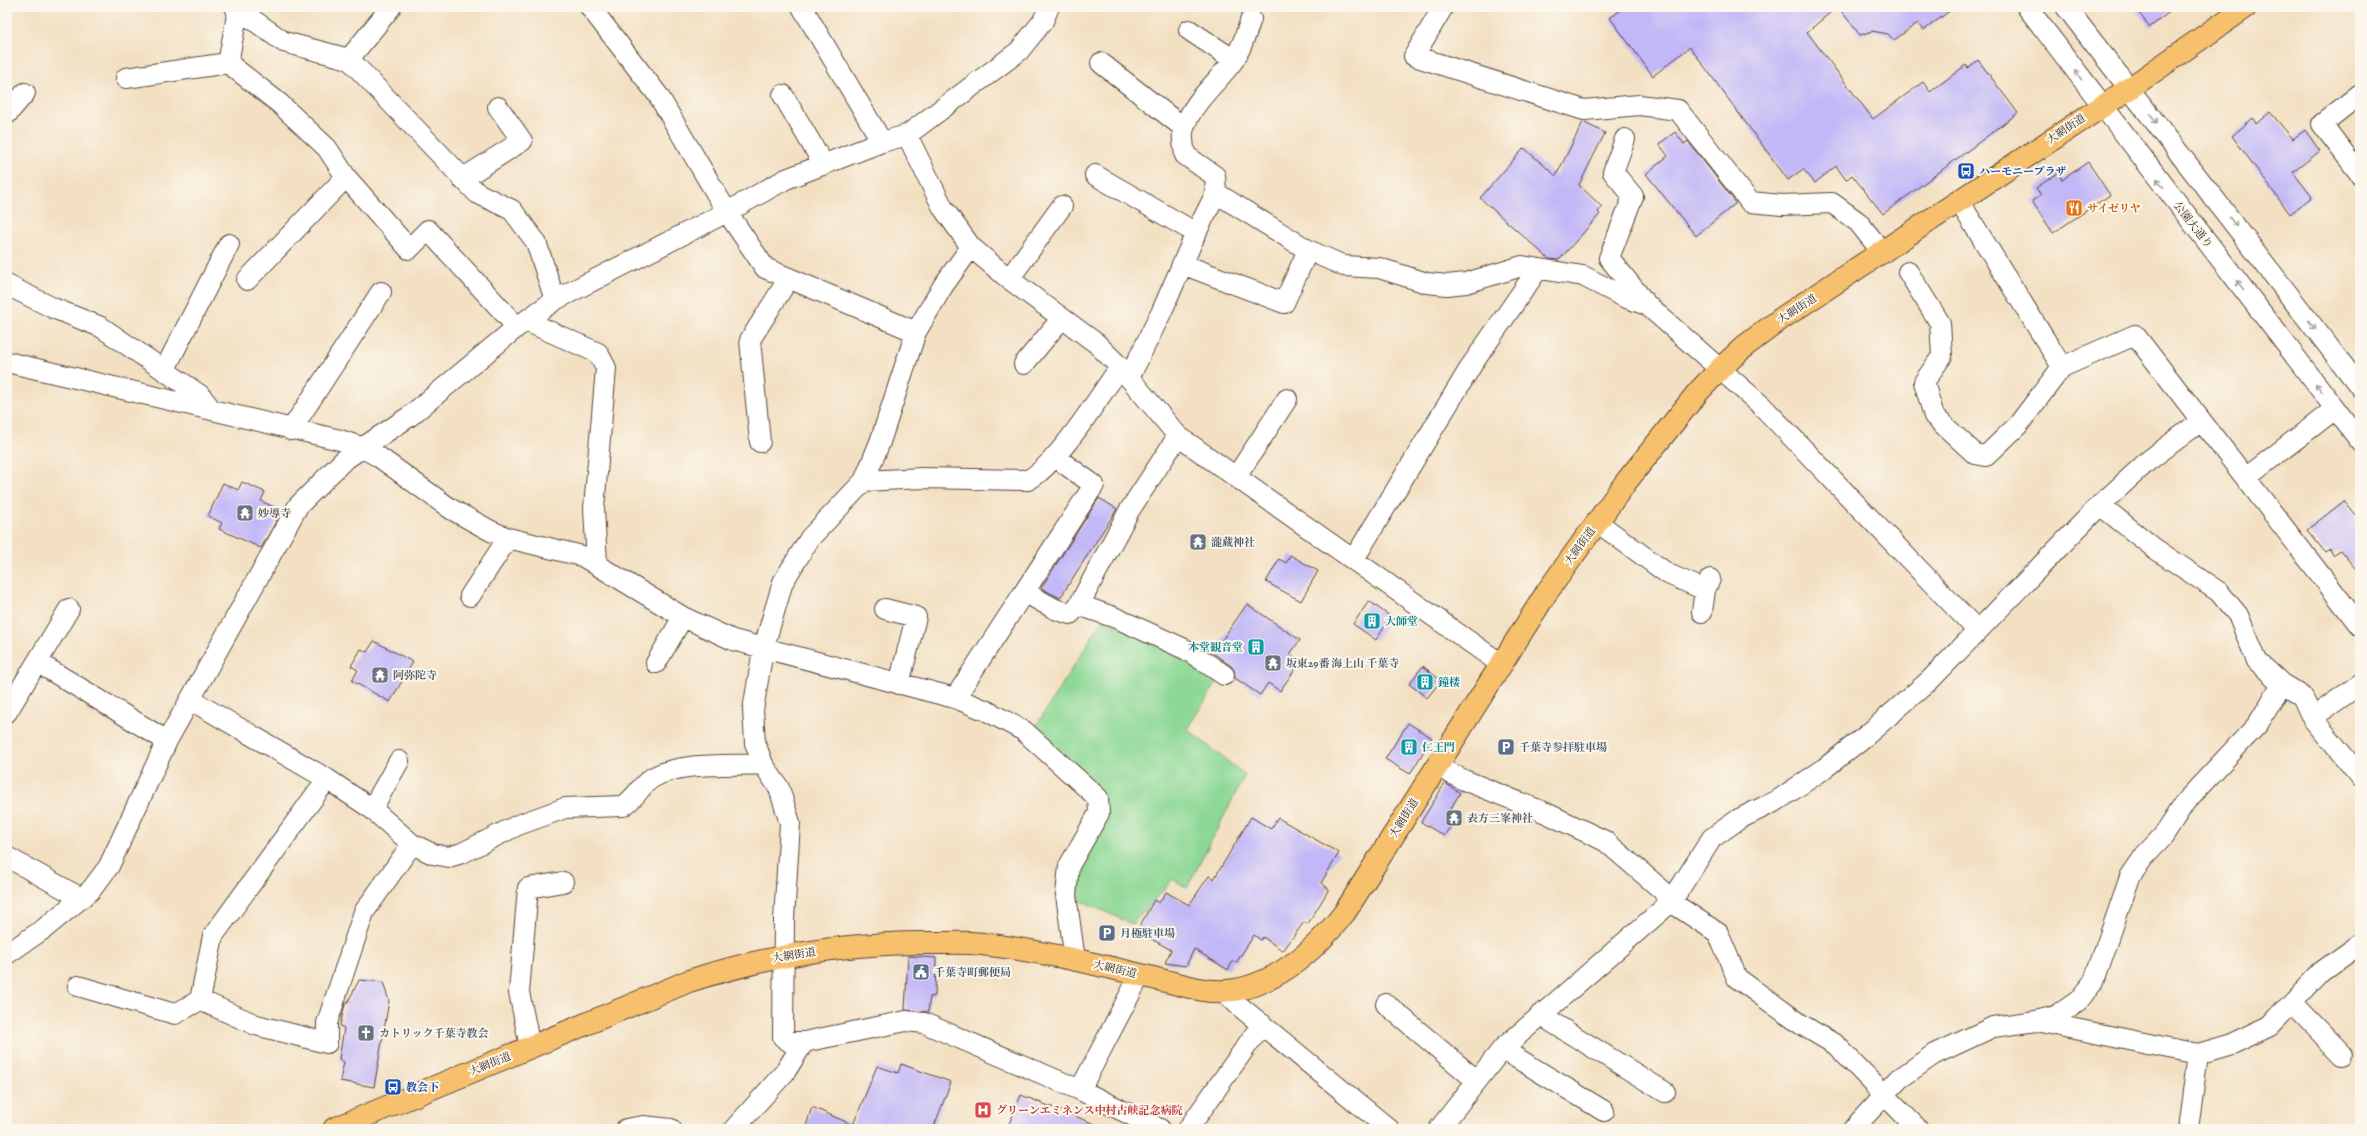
<svg xmlns="http://www.w3.org/2000/svg" width="2367" height="1136" viewBox="0 0 2367 1136" font-family="Alegreya,'Noto Serif JP',serif">
<style>
.green{fill:#8dd895;stroke:#64815a}
.building{fill:#c2b7f7}
.lines{fill:none;stroke-linecap:round;stroke-linejoin:round}
.minor-casing{stroke:#574537;stroke-width:22}
.major-casing{stroke:#574537;stroke-width:24}
.minor{stroke:#fff;stroke-width:20}
.major{stroke:#f7c06c;stroke-width:22}
.oneway{stroke:#a79f9a}
.labels{text-anchor:middle;dominant-baseline:central;stroke-width:4;stroke-linejoin:round;paint-order:stroke}
.street-label{font-size:11px;fill:#3b2a1e;stroke:#fbf7ec}
.transit-label{font-size:11px;font-weight:bold;fill:#164399;stroke:#fbf7ec;text-anchor:start}
.food-label{font-size:11px;font-weight:bold;fill:#c56008;stroke:#fbf7ec;text-anchor:start}
.worship-label{font-size:11px;font-weight:bold;fill:#5b616d;stroke:#fbf7ec;text-anchor:start}
.culture-label{font-size:11px;font-weight:bold;fill:#0d838f;stroke:#fbf7ec;text-anchor:start}
.service-label{font-size:11px;font-weight:bold;fill:#4e5e75;stroke:#fbf7ec;text-anchor:start}
.health-label{font-size:11px;font-weight:bold;fill:#be3a42;stroke:#fbf7ec;text-anchor:start}
</style>
<rect width="100%" height="100%" fill="#fbf7ec"/>
<filter id="ink" filterUnits="userSpaceOnUse"><feTurbulence type="fractalNoise" baseFrequency=".025" numOctaves="2"/><feDisplacementMap in="SourceGraphic" scale="8" xChannelSelector="R" yChannelSelector="G"/><feConvolveMatrix kernelMatrix="1 2 1 2 8 2 1 2 1" color-interpolation-filters="sRGB"/></filter>
<filter id="wash" filterUnits="userSpaceOnUse"><feTurbulence type="fractalNoise" baseFrequency=".012" numOctaves="4" result="noise"/><feDisplacementMap in="SourceGraphic" scale="16" xChannelSelector="R" yChannelSelector="G"/><feGaussianBlur stdDeviation="0.9" result="paint"/><feColorMatrix in="noise" values="0 0 0 0 0 0 0 0 0 0 0 0 0 0 0 0 0 1.4 0 .05"/><feComposite in="paint" operator="in"/></filter>
<g filter="url(#wash)">
<rect width="100%" height="100%" fill="#f3e0c3"/>
<path class="green" d="M1103,619L1144,638L1218,681L1187,729L1245,775L1187,888L1173,879L1132,924L1073,897L1075,869L1106,812L1033,731Z"/>
<g id="blocks">
<path class="building" d="M1625,7H1837L1807,32L1873,119L1923,82L1930,92L1966,65L1968,68L1978,60L2018,113L1883,214L1852,175L1846,180L1836,166L1815,183L1803,169L1788,180L1690,47L1653,76L1610,18Z
M1838,7H1955L1924,30L1918,23L1894,40L1888,34L1872,31L1860,35Z
M2134,7H2176L2150,27Z
M2270,112L2293,139L2305,130L2320,151L2293,172L2312,197L2290,214L2232,136L2253,118L2256,124Z
M1583,122L1605,133L1579,185L1602,207L1598,212L1600,214L1559,260L1549,259L1480,198L1524,148L1556,176Z
M1675,132L1684,144L1688,141L1736,203L1696,236L1646,174L1668,156L1659,144Z
M2088,162L2110,195L2053,233L2032,201L2041,195L2036,188L2058,173L2062,180Z
M242,482L265,492L261,501L282,511L261,548L219,529L222,523L208,516L223,483L238,490Z
M1099,498L1117,509L1060,598L1041,588Z
M2344,501L2360,521V574L2340,550L2333,555L2330,549L2325,552L2307,530Z
M1290,555L1318,571L1301,601L1266,582L1279,559L1286,563Z
M1369,601L1391,617L1376,640L1353,624Z
M1247,604L1300,640L1290,654L1300,662L1280,691L1268,683L1260,695L1235,678L1234,670L1231,666L1213,653Z
M374,641L413,662L390,702L352,681L358,670L351,666L361,649L367,652Z
M1423,666L1441,681L1427,698L1409,684Z
M1408,723L1432,738L1410,774L1385,759Z
M1445,783L1460,793L1448,813L1457,817L1444,836L1421,822Z
M1251,817L1271,829L1278,818L1339,853L1321,883L1329,889L1308,924L1304,922L1283,951L1263,937L1261,940L1254,935L1236,963L1233,961L1228,970L1194,949L1186,966L1165,963L1171,950L1137,931L1154,900L1159,903L1166,892L1189,905L1209,876L1214,879Z
M908,956L936,958L935,996L930,997L928,1012L905,1010Z
M359,980L383,982L389,1001L374,1087L340,1081L344,1062L339,1059L344,1028L340,1026L343,1012L346,1002H348Z
M901,1064L951,1082L933,1129H805L812,1107L853,1125L877,1066L898,1073Z
M1021,1095L1105,1128V1129H1007Z"/>
</g>
</g>
<g filter="url(#ink)">
<use href="#blocks" fill-opacity="0" stroke="#574537" stroke-width="1"/>
<g class="lines">
<g class="minor-casing">
<path id="minor" d="M235,7L284,42L349,59L477,193L512,210L536,242L555,300
M590,7L658,95L727,212L765,268L916,332
M802,7L882,142
M1443,7L1414,56L1584,110L1639,105L1678,110L1750,202L1782,205L1832,203L1858,222L1883,253
M2027,7L2360,441
M2066,7L2360,387
M1189,30L1234,60
M349,59L391,7
M228,63L279,103L327,148L346,177L409,249L428,230L517,327
M1101,63L1184,128
M126,78L228,63L238,10L242,7
M2360,94L2322,124L2360,174
M783,95L824,165
M7,114L25,93
M907,135L943,208L971,247L1009,279L1096,343L1120,367L1178,436L1501,664
M1625,139L1613,172L1633,196L1609,258L1647,305
M1095,175L1196,233
M462,179L522,141L498,107
M1216,193L1308,250L1344,266L1379,268L1427,283L1447,285L1466,283L1522,266L1583,276L1624,297L1647,305L1762,406L1977,630
M1959,201L2062,367
M1182,264L1284,303L1308,250
M1908,272L1940,323L1942,356L1924,382L1934,416L1975,454L1986,456L2018,425L2062,367L2135,335L2360,626
M1009,279L1062,206
M247,280L346,177
M7,285L53,308L101,327L200,395L211,409
M526,321L598,353L606,368L594,508L597,564
M7,362L340,440L361,447L379,457L451,509L491,531L508,538L582,556L683,617L733,640L955,698L987,711L1024,731L1098,798L1099,813L1069,866L1066,895L1075,960
M1024,364L1062,318
M165,369L229,244
M1129,378L1162,311L1196,233L1216,193L1215,176L1185,155C1184,146 1181,136 1184,128C1193,101 1217,83 1233,61C1242,49 1246,33 1251,19
M291,430L381,292
M760,442L750,340L789,278
M1236,477L1287,399
M2247,477L2335,409
M864,481L880,442L916,332L943,286L971,247
M2100,505L2154,548L2219,592L2238,615L2257,661L2282,684L2302,696L2312,718L2360,776
M1597,522L1668,574L1705,590
M1354,559L1473,363L1538,269
M1024,592L1055,609L1070,614L1079,605L1129,511L1178,436
M470,596L508,538
M1079,605L1116,618L1187,650L1224,675
M885,609L916,617L899,684
M1702,612L1705,590L1710,579
M37,662L167,741
M656,663L683,617
M955,698L1094,485L1055,457
M191,700L327,779L372,809L412,844L433,854L449,857L462,853L518,825L565,808L623,806C635,799 641,785 652,778C681,761 730,766 763,764
M7,712L69,609
M2312,718L2360,684
M1436,766L1464,780L1546,813L1605,841L1662,890L1671,902L1718,933L1737,978L1802,1025L1836,1045L1918,1129
M372,809L399,761
M7,857L81,898
M7,954L45,928L91,890L109,866L167,741L298,506L344,460L410,416L517,327L555,300L727,212L786,179L882,142L907,135L1019,51L1043,21L1049,7
M78,986L175,1014L200,1000L256,1025L327,1043V1023L364,912L412,844
M1226,993L1238,1005L1389,1129
M200,1000L213,936L327,779
M1386,1004L1477,1081
M2293,1004L2342,1055
M1540,1015L1665,1092
M2036,1021L2056,1016L2078,1001L2094,981L2130,877L2145,855L2163,836L2185,802L2258,724L2282,684
M804,1042H790L783,1037L784,919L790,823L779,788L763,764L755,743L753,710L763,650L783,582L810,538L864,481L922,478L1028,480C1058,464 1099,397 1120,367
M530,1047L519,992L528,888L563,882
M1502,1049L1604,1111
M1080,1090L1140,975
M626,1129L643,1126L671,1129
M734,1129L785,1072L804,1042L906,1021L924,1023L1080,1090L1160,1129
M1188,1129L1262,1024
M1439,1129L1502,1049L1671,902L1712,838L1739,819L1778,800L1821,771L1868,734L1930,680L2100,505L2148,461L2201,421
M1853,1129L1899,1079L1933,1055L1993,1027L2036,1021L2198,1054L2232,1044L2270,1026L2321,972L2360,944
M2188,1129L2198,1054"/>
</g>
<g class="major-casing">
<path id="major" d="M334,1129L689,981C770,955 848,942 933,943C949,943 966,942 982,944C1055,952 1127,972 1198,989C1258,1002 1311,956 1345,912L1547,592L1626,482L1698,392L1721,368L1745,346L1782,318L2130,88L2246,7"/>
</g>
<use href="#minor" class="minor"/>
<use href="#major" class="major"/>
</g>
<defs><path id="oneway-shaft" d="M-6 0H5M1.5-3L5.5 0L1.5 3" fill="none" stroke-width="1.6" stroke-linecap="round" stroke-linejoin="round"/></defs>
<g class="oneway">
<use href="#oneway-shaft" transform="translate(2078 75) rotate(-127)"/>
<use href="#oneway-shaft" transform="translate(2154 119) rotate(53)"/>
<use href="#oneway-shaft" transform="translate(2160 183) rotate(-128)"/>
<use href="#oneway-shaft" transform="translate(2233 222) rotate(52)"/>
<use href="#oneway-shaft" transform="translate(2240 285) rotate(-128)"/>
<use href="#oneway-shaft" transform="translate(2312 325) rotate(52)"/>
<use href="#oneway-shaft" transform="translate(2319 388) rotate(-128)"/>
</g>
</g>
<defs>
<g id="bus-square" transform="scale(0.9)"><rect x="-9" y="-9" width="18" height="18" rx="4" fill="#1a4fb4" stroke="#fbf7ec"/><path d="M-5-6H5V4H4V6H2V4H-2V6H-4V4H-5ZM-3.5-4V0h7V-4ZM-3.5 1.2v1.5H-2V1.2ZM2 1.2v1.5H3.5V1.2Z" fill="#fff"/></g>
<g id="restaurant-square" transform="scale(0.9)"><rect x="-9" y="-9" width="18" height="18" rx="4" fill="#e8710a" stroke="#fbf7ec"/><path d="M-5-6h1v4h1v-4h1v4h1v-4h1v5L-1.5 .5V6h-2V.5L-5-1ZM5-6V6H3V1.5H1.5Q1.5-4 5-6Z" fill="#fff"/></g>
<g id="temple-square" transform="scale(0.9)"><rect x="-9" y="-9" width="18" height="18" rx="4" fill="#6b7280" stroke="#fbf7ec"/><path d="M0-6L5-2H3V0L6.5 2.5H4V6H1.5V3h-3V6H-4V2.5H-6.5L-3 0V-2H-5Z" fill="#fff"/></g>
<g id="building-square" transform="scale(0.9)"><rect x="-9" y="-9" width="18" height="18" rx="4" fill="#0f9aa8" stroke="#fbf7ec"/><path d="M-4-6H4V6H1V3H-1V6H-4ZM-2.5-4.3h1.7v1.8h-1.7ZM.8-4.3h1.7v1.8H.8ZM-2.5-1h1.7V.8h-1.7ZM.8-1h1.7V.8H.8Z" fill="#fff"/></g>
<g id="parking-square" transform="scale(0.9)"><rect x="-9" y="-9" width="18" height="18" rx="4" fill="#5c6f8a" stroke="#fbf7ec"/><path d="M-3.5-5.5H1a3.5 3.5 0 0 1 0 7H-1V5.5H-3.5ZM-1-3.4V-.6H.8a1.4 1.4 0 0 0 0-2.8Z" fill="#fff"/></g>
<g id="civic-square" transform="scale(0.9)"><rect x="-9" y="-9" width="18" height="18" rx="4" fill="#5c6f8a" stroke="#fbf7ec"/><path d="M-.6-6.5H3V-4.5H.6V-3L4-1V1h2V6H-6V1h2V-1L-.6-3ZM-1.2 2.5V6h2.4V2.5Z" fill="#fff"/></g>
<g id="church-square" transform="scale(0.9)"><rect x="-9" y="-9" width="18" height="18" rx="4" fill="#6b7280" stroke="#fbf7ec"/><path d="M-1.2-6h2.4v3.5h3.3v2.4h-3.3V6h-2.4V-.1h-3.3v-2.4h3.3Z" fill="#fff"/></g>
<g id="hospital-square" transform="scale(0.9)"><rect x="-9" y="-9" width="18" height="18" rx="4" fill="#e0444e" stroke="#fbf7ec"/><path d="M-5-5h3v3.5h4V-5h3V5h-3V1.5h-4V5h-3Z" fill="#fff"/></g>
</defs>
<g fill-rule="evenodd">
<use href="#bus-square" x="1966" y="171"/>
<use href="#restaurant-square" x="2074" y="208"/>
<use href="#temple-square" x="245" y="513"/>
<use href="#temple-square" x="1198" y="542"/>
<use href="#building-square" x="1372" y="621"/>
<use href="#building-square" x="1256" y="647"/>
<use href="#temple-square" x="1273" y="663"/>
<use href="#temple-square" x="380" y="675"/>
<use href="#building-square" x="1425" y="682"/>
<use href="#building-square" x="1409" y="747"/>
<use href="#parking-square" x="1506" y="747"/>
<use href="#temple-square" x="1454" y="818"/>
<use href="#parking-square" x="1107" y="933"/>
<use href="#civic-square" x="921" y="972"/>
<use href="#church-square" x="366" y="1033"/>
<use href="#bus-square" x="393" y="1087"/>
<use href="#hospital-square" x="983" y="1110"/>
</g>
<g class="labels">
<g class="street-label">
<text transform="translate(2066 129) rotate(-34)">大網街道</text>
<text transform="translate(2193 225) rotate(52)">公園大通り</text>
<text transform="translate(1797 309) rotate(-33)">大網街道</text>
<text transform="translate(1580 546) rotate(-54)">大網街道</text>
<text transform="translate(1404 818) rotate(-58)">大網街道</text>
<text transform="translate(794 955) rotate(-9)">大網街道</text>
<text transform="translate(1115 969) rotate(13)">大網街道</text>
<text transform="translate(490 1064) rotate(-22)">大網街道</text>
</g>
<g class="transit-label">
<text x="1979" y="171">ハーモニープラザ</text>
<text x="406" y="1087">教会下</text>
</g>
<g class="food-label">
<text x="2087" y="208">サイゼリヤ</text>
</g>
<g class="worship-label">
<text x="258" y="513">妙導寺</text>
<text x="1211" y="542">瀧蔵神社</text>
<text x="1286" y="663">坂東29番 海上山 千葉寺</text>
<text x="393" y="675">阿弥陀寺</text>
<text x="1467" y="818">表方三峯神社</text>
<text x="379" y="1033">カトリック千葉寺教会</text>
</g>
<g class="culture-label">
<text x="1385" y="621">大師堂</text>
<text x="1243" y="647" text-anchor="end">本堂観音堂</text>
<text x="1438" y="682">鐘楼</text>
<text x="1422" y="747">仁王門</text>
</g>
<g class="service-label">
<text x="1519" y="747">千葉寺参拝駐車場</text>
<text x="1120" y="933">月極駐車場</text>
<text x="934" y="972">千葉寺町郵便局</text>
</g>
<g class="health-label">
<text x="996" y="1110">グリーンエミネンス中村古峡記念病院</text>
</g>
</g>
<rect width="2367" height="1136" fill="none" stroke="#fbf7ec" stroke-width="24"/>
</svg>
